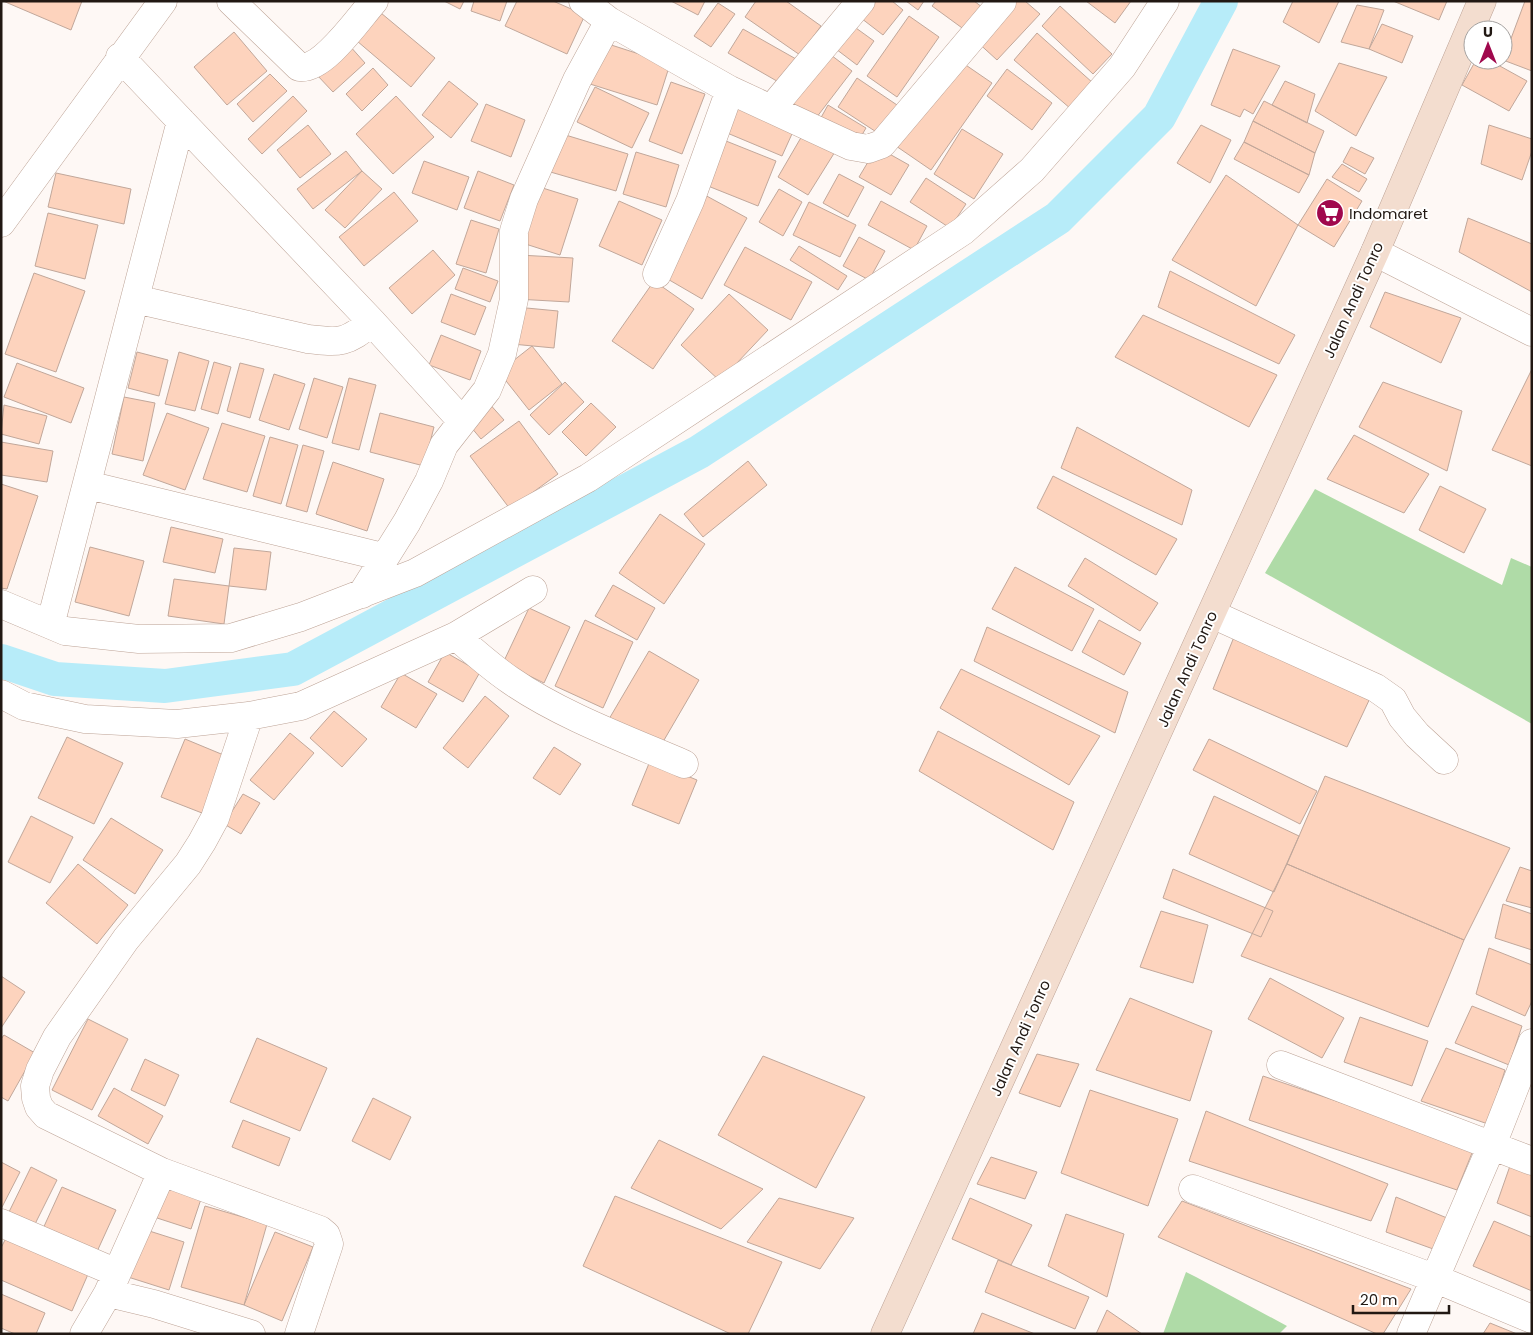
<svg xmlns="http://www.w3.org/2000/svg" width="1533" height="1335" viewBox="0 0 1533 1335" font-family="Poppins,sans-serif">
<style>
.green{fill:#afdba7}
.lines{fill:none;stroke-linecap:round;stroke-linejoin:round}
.canal{stroke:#b7ecf9;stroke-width:34}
.building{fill:#fdd3bd;stroke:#c1a79a}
.street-casing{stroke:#bda396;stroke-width:29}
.secondary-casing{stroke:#bda396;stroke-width:29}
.street{stroke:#fff;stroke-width:28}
.secondary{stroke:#f3ddcf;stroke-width:28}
.labels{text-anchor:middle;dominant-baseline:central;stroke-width:4;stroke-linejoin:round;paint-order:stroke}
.poi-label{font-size:15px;fill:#211813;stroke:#fff;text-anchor:start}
.street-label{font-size:15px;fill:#211813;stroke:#fff}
</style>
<rect width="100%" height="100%" fill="#fef8f5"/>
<path class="green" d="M1315,489L1502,585L1511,558L1532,567V724L1265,573Z
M1186,1272L1196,1277L1287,1326L1279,1334H1163Z"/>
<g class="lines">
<path class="canal" d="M1,661L55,679L165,686L293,669L699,452L1058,218L1159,117L1221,1"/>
</g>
<path class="building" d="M3,1H82L71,30Z
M444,1H464L460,9Z
M474,1H507L500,21L471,11Z
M517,1H553L585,15L567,54L505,26Z
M671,1H705L698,15Z
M756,1H786L821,26L800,55L745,17Z
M868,1H892L903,10L883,35L857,15Z
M906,1H924L918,10Z
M936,1H974L986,10L969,33L932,6Z
M1010,1H1025L1040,14L997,60L974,39Z
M1086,1H1131L1115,23Z
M1293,1H1339L1319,43L1283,22Z
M1393,1H1447L1439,20Z
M1525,1H1532V71L1503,60Z
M718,3L735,14L711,47L694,36Z
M1357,5L1384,10L1369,49L1341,42Z
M1060,6L1112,54L1093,74L1042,26Z
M381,13L435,58L411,87L357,41Z
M909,16L939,37L897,97L867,76Z
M849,23L874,41L857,65L832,46Z
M1382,24L1413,36L1402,63L1369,49Z
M743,29L796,59L782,84L728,53Z
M234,32L267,71L227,105L194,67Z
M1037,33L1093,83L1071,109L1014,60Z
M602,42L670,64L657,105L590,84Z
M349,45L365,63L333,92L317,75Z
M1233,49L1280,66L1253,114L1244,109L1240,117L1211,105Z
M827,52L852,71L813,122L789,104Z
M957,59L992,83L931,170L896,146Z
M1476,60H1489L1527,81L1509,111L1462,85Z
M1339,63L1387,77L1356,136L1315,111Z
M373,68L388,85L362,111L346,94Z
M1007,69L1052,103L1032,130L987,96Z
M270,74L287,91L253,122L237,104Z
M857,78L903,109L884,137L838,107Z
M449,81L478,104L451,138L422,115Z
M1285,81L1315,94L1307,123L1272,105Z
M671,82L705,94L682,154L649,141Z
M595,87L649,113L632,148L577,122Z
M293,96L307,111L262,154L248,139Z
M396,96L434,137L393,174L356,134Z
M734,99L796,125L782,156L720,130Z
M1264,101L1324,131L1315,153L1253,121Z
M486,104L525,120L511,157L471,141Z
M828,105L866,128L856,145L818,123Z
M1253,121L1315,153L1309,175L1244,142Z
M308,125L331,154L300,178L277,150Z
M1201,125L1231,140L1210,183L1177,163Z
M1489,125L1532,139V151L1522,180L1481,164Z
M806,129L838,147L808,195L778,177Z
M962,129L1003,154L974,199L934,174Z
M559,133L628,154L616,191L547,171Z
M721,139L776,161L758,206L703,184Z
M1244,142L1309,175L1299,193L1234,159Z
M877,147L909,165L891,195L859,177Z
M1351,147L1374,158L1365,174L1343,162Z
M346,151L362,171L313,209L297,189Z
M636,152L679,165L666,207L623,194Z
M424,161L469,177L457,210L412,193Z
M1342,164L1367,179L1359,192L1332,177Z
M362,171L382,189L345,228L325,210Z
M478,171L514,185L500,221L464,208Z
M56,173L131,189L124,224L48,207Z
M839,174L864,187L848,217L823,203Z
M1226,175L1298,225L1256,306L1172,260Z
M926,178L966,204L950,228L910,202Z
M1327,179L1362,201L1334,247L1298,225Z
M533,185L578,199L560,255L516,241Z
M779,189L802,202L783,236L759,222Z
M394,192L418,221L364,266L339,237Z
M703,194L747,218L702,299L659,274Z
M619,201L662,220L642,265L599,246Z
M881,201L927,226L914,250L868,225Z
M809,202L856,225L840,257L793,235Z
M48,213L98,225L85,279L35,266Z
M1468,218L1532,244V292L1459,252Z
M471,220L499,229L486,273L456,264Z
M859,237L885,251L869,280L843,266Z
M799,246L847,276L838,290L790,260Z
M745,247L812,282L791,320L724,285Z
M433,250L455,275L412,314L389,288Z
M519,255L573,258L569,302L516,299Z
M463,268L498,281L490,302L455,289Z
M1170,271L1295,335L1279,364L1158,307Z
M34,273L85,291L56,372L5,354Z
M654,281L694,309L653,369L612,341Z
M1385,292L1461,318L1441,363L1370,327Z
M451,294L486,307L475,335L441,322Z
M729,294L768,330L720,381L681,345Z
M516,307L558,311L554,348L512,344Z
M1143,315L1277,375L1249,427L1115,357Z
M441,335L481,351L470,380L429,365Z
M532,346L562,384L529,410L499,372Z
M137,352L168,360L159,396L128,388Z
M179,352L209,361L195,411L165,404Z
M214,362L231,367L218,414L201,409Z
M17,363L84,388L71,423L4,397Z
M240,363L264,369L250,418L227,411Z
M1532,369V466L1492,450Z
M274,374L305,384L289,430L259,420Z
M314,378L343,387L327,438L299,429Z
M349,378L376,385L359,450L332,443Z
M565,382L584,402L549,435L530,415Z
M1383,382L1462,411L1447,471L1359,427Z
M124,397L155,403L143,461L112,454Z
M487,401L504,420L481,439L465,420Z
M591,403L616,427L586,456L562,432Z
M4,405L47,416L39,444L1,434Z
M167,413L209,428L185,490L143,475Z
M380,413L434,427L424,466L370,452Z
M519,421L558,474L510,509L470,456Z
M222,423L265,436L247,492L203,479Z
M1077,427L1192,490L1182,525L1061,468Z
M1354,435L1429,474L1404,513L1327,479Z
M270,437L298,445L281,504L253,496Z
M1,442L53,451L47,482L1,475Z
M303,445L324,451L307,512L286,506Z
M748,461L767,485L703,537L684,514Z
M333,462L384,479L367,531L316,514Z
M1053,476L1177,539L1156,575L1037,508Z
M1,484L38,496L7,589L1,588Z
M1440,486L1486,509L1464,553L1419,530Z
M660,514L705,544L664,604L619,573Z
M171,527L223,539L215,573L163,562Z
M90,547L144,561L129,616L75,602Z
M234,548L271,552L266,590L229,586Z
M1085,558L1158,603L1140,631L1068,586Z
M1015,567L1094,609L1072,651L992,609Z
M174,579L229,586L224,624L168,616Z
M613,585L655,608L637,640L595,616Z
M529,608L570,627L544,683L503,663Z
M585,620L633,642L603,708L555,686Z
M1099,620L1141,643L1124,675L1082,652Z
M987,627L1128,692L1115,733L974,661Z
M1236,632L1372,694L1347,747L1213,689Z
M649,651L699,680L660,747L609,719Z
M445,652L480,672L463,702L428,682Z
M961,669L1100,736L1069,785L940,708Z
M401,673L437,694L416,728L381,707Z
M485,696L509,716L468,768L443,748Z
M334,711L367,739L342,767L310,738Z
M938,731L1074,802L1053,850L919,771Z
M290,733L314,753L274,800L250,780Z
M67,737L123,763L94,824L38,798Z
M185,739L226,756L202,813L161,797Z
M1209,739L1317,791L1300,824L1193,770Z
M554,747L581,764L560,795L533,778Z
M650,761L697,780L679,824L632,805Z
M1325,776L1510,848L1464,940L1287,864Z
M243,794L260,803L241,834L224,824Z
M1214,796L1299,836L1274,892L1189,854Z
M31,816L73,837L50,883L8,862Z
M111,818L163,850L135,894L83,860Z
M78,864L128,905L97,944L46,903Z
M1287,864L1464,940L1428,1027L1241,956Z
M1520,867L1532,871V908L1506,901Z
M1173,869L1273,911L1261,937L1163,898Z
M1503,904L1532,914V950L1495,938Z
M1161,911L1208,925L1193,983L1140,967Z
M1489,948L1532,965V1001L1525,1016L1476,994Z
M1,976L25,992L1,1028Z
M1270,978L1344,1018L1322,1058L1248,1019Z
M1130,998L1212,1031L1190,1101L1096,1070Z
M1472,1006L1522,1026L1509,1065L1455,1043Z
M1360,1017L1428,1041L1412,1086L1344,1062Z
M88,1019L128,1039L92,1110L52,1090Z
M4,1035L35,1053L8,1101L1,1097V1039Z
M257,1038L327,1068L300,1131L230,1102Z
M1446,1048L1505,1070L1488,1124L1421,1101Z
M1037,1054L1079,1064L1060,1107L1019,1093Z
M763,1056L865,1097L816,1188L718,1135Z
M145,1059L179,1075L165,1106L131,1090Z
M1263,1076L1474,1148L1457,1190L1249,1120Z
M114,1088L163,1116L148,1144L98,1116Z
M1090,1090L1178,1119L1148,1206L1061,1173Z
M373,1098L411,1117L390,1160L352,1141Z
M1206,1111L1388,1184L1371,1221L1189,1161Z
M243,1120L290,1138L279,1166L232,1147Z
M659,1140L763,1189L721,1229L631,1188Z
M991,1157L1037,1172L1025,1199L977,1184Z
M1,1162L20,1172L1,1209Z
M1511,1163L1532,1171V1217L1497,1203Z
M31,1167L57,1180L34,1226L8,1214Z
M166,1184L202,1196L191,1229L154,1217Z
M62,1187L116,1210L95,1256L41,1233Z
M615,1196L782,1262L748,1334H731L583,1266Z
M1396,1197L1447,1218L1436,1250L1386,1232Z
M779,1198L854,1218L820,1269L747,1242Z
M970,1198L1032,1225L1011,1265L952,1239Z
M1182,1201L1411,1289L1383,1334H1377L1158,1237Z
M205,1206L267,1224L244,1305L181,1287Z
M1066,1214L1124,1234L1107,1297L1048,1266Z
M1494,1221L1532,1237V1291L1473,1266Z
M143,1229L184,1242L169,1290L128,1277Z
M275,1232L313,1247L282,1321L244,1305Z
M7,1236L89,1272L72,1311L1,1280V1248Z
M998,1260L1089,1297L1075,1329L985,1292Z
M1,1294L45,1313L36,1334H15L1,1328Z
M1107,1310L1142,1334H1096Z
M982,1313L1035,1334H973Z
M1490,1323L1517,1334H1483Z"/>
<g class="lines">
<g class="street-casing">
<path id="street" d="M231,1L299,67C323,71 358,19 374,1
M609,21L730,90L851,146L868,149L882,144L1002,2
M120,57L372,322L461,420
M772,108L861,1
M1,223L163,1
M1375,252L1532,332
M657,274L690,201L730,90
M135,299L308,339C341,343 346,343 372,322
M88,485L383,557
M362,594L407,522L429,481L444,445L487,390L502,354L514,299V231L524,199L577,80L609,21L583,1
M1,604L65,631L139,639L231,638L301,617L415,573L588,478L963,231L1032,170L1122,67L1165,1
M53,614L181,121
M1212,614L1376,688L1393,700L1402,717L1417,735L1444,760
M456,636C474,652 491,667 510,680C560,715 628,740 684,764
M1,694L24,706L85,719L177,724L249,716L301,706L456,636L533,590
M1281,1065L1532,1161
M162,1172L320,1230L326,1235L329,1244L299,1334
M1193,1189L1434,1278L1532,1319
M1,1223L117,1273
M108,1293L154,1304L251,1334
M84,1334L108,1293L162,1172L46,1115L39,1107L36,1098L35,1086L40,1070L57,1037L126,939L188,864L202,842L215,818L249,716
M1411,1334L1492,1145L1532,1043"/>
</g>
<g class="secondary-casing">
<path id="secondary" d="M885,1334L1375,252L1482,1"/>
</g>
<use href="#street" class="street"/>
<use href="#secondary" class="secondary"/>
</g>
<defs>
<g id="supermarket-disc" transform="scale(1.4375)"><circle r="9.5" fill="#a0084d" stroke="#fff"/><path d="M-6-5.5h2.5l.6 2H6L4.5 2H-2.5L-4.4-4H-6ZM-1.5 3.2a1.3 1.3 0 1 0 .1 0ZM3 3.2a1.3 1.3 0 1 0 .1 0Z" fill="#fff"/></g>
</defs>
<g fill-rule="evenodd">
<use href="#supermarket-disc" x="1330" y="213"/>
</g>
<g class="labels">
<g class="poi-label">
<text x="1349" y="213">Indomaret</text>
</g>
<g class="street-label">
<text transform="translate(1353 300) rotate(-66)">Jalan Andi Tonro</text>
<text transform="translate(1187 669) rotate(-66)">Jalan Andi Tonro</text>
<text transform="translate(1020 1038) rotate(-66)">Jalan Andi Tonro</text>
</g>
</g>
<rect width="1533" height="1335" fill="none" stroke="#211813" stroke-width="5"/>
<g transform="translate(1488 45)"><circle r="24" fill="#ffffff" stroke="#a6a3a1"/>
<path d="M0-4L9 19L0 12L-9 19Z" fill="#a0084d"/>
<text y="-8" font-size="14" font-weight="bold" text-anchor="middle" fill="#211813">U</text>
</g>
<path d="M1353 1305v8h96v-8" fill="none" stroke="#211813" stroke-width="2.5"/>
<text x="1360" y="1305" font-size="15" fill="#211813" stroke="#ffffff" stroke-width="4" paint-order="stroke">20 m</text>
</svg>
